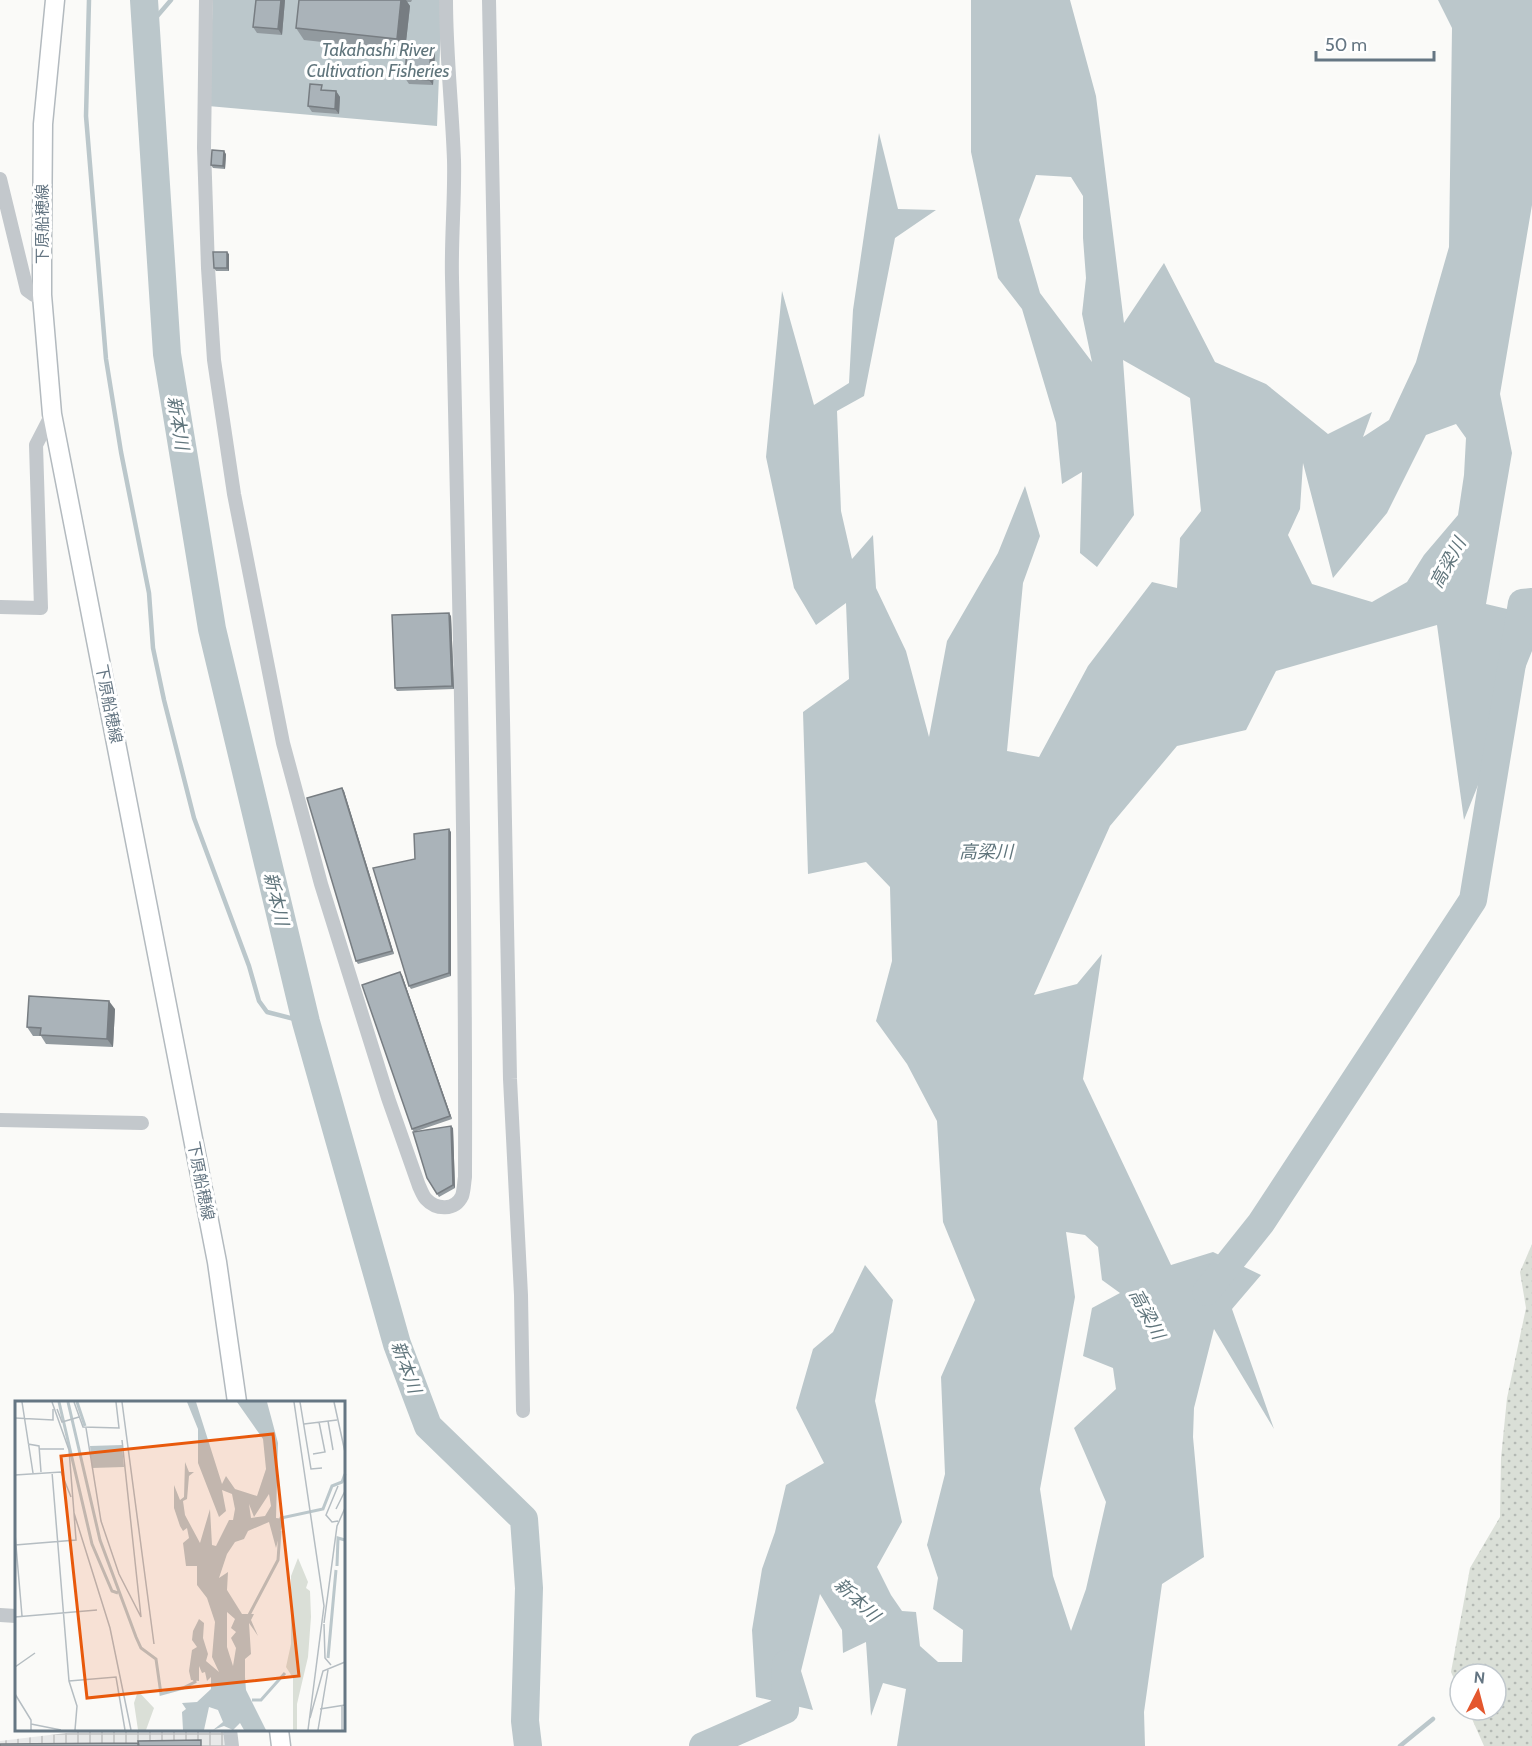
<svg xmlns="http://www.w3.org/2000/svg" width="1532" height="1746" viewBox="0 0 1532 1746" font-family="Cabin,'Noto Sans JP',sans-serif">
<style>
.industrial{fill:url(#industrial-grid)}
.green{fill:url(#green-dots)}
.water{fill:#bbc7cb;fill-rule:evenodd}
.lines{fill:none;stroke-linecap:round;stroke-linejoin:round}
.stream{stroke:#bbc7cb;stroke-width:4.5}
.river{stroke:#bbc7cb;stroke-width:28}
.secondary-casing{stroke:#b3babf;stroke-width:21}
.minor{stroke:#c3c8cc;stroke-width:14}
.secondary{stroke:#fff;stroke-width:18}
.wall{fill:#929a9f}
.shaded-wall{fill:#777d82}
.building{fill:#aab3b9;stroke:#777d82;stroke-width:1.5}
.labels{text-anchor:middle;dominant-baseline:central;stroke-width:6;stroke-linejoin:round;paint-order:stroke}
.street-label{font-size:16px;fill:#657683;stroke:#fff}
.water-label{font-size:18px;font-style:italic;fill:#60757c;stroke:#fff}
.inset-river{fill:none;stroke:#bbc7cb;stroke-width:3}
.inset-road{fill:none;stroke:#b5bdc2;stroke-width:1.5}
.view{fill:#e8590c;fill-opacity:0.15;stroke:#e8590c;stroke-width:3}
.inset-edge{fill:none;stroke:#657683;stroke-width:3}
</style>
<defs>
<pattern id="industrial-grid" width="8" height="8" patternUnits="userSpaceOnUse" patternTransform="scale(1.5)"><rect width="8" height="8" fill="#e8e9e9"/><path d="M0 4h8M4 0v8" fill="none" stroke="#c0c1c2"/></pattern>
<pattern id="green-dots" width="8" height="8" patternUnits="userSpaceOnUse" patternTransform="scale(1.5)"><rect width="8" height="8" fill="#dadfd7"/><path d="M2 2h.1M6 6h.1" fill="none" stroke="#b4b9b4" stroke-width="1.8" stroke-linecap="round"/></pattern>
</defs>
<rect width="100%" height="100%" fill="#fafaf8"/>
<path class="industrial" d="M91,1730H226L227,1746H0V1741Z"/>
<path class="green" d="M1532,1244V1746H1484L1468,1710H1496V1674H1460V1692L1451,1672L1470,1568L1500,1517L1501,1458L1507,1398L1526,1308L1520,1272Z"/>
<path class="water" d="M213,0H442L437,126L208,106Z
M971,0H1070L1096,96L1124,323L1164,263L1215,362L1266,384L1328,434L1372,412L1363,437L1389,420L1416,362L1449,247L1452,28L1438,0H1532V205L1500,394L1512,453L1486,604L1532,615V651L1464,820L1437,625L1276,671L1246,730L1177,746L1110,826L1034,995L1077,984L1102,954L1083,1079L1171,1265L1213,1252L1261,1275L1232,1309L1274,1429L1214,1329L1194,1408L1193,1437L1204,1557L1162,1584L1144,1712L1145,1746H897L906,1689L883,1683L871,1716L866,1642L843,1653L842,1630L820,1594L801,1671L813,1710L756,1697L752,1630L762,1569L775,1532L786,1485L824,1463L796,1408L813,1349L833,1332L865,1265L893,1300L875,1401L902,1522L877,1567L891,1595L902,1611L916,1612L920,1646L938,1662H962L963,1630L933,1609L938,1578L927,1545L945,1474L941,1377L975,1300L943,1222L937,1121L907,1064L876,1021L892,961L890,887L866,862L808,874L803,712L849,679L846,603L816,625L794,588L766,457L782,291L814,405L849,383L853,310L879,133L898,209L936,210L895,238L864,396L837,411L841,511L852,559L873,535L876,588L906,651L929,737L947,641L998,553L1025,486L1040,536L1023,583L1007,751L1039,757L1088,666L1152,582L1177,588L1180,538L1201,511L1190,398L1123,360L1134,515L1097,567L1080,553L1082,472L1062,484L1056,423L1022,309L998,278L971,152ZM1036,175L1071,177L1083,196V238L1086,278L1082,314L1092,362L1040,293L1019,220ZM1456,424L1466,438L1464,475L1458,515L1424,555L1407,582L1372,602L1312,584L1288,535L1300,509L1303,463L1333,578L1387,513L1426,435ZM1066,1232L1085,1235L1098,1247L1102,1280L1120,1293L1092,1308L1083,1356L1113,1368L1116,1389L1074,1428L1106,1502L1086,1589L1071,1631L1053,1576L1040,1489L1075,1297Z"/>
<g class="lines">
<path class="stream" d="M89,0L86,116L106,359L121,452L149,593L153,648L164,700L194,818L249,966L259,1001L267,1012L306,1022
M147,28L171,0
M1400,1746L1433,1719"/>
<path class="river" d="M144,0L167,354L212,629L306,1022L397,1344L428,1426L524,1519L529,1588L525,1721L528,1746
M1206,1292L1261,1223L1473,900L1522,603L1532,602
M703,1746L785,1710L786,1664"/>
<g class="secondary-casing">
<path id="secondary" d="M55,0L43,124L42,242V295L52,414L217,1262L237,1402
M279,1730L281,1746"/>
</g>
<path class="minor" d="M206,0L204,148L208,268L214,360L234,494L283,743L321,884L388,1098L419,1186C421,1190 423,1196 426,1199C436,1210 455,1211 462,1196C464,1190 464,1183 465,1177C466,877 459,578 452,278C451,238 455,199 454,160C452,106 446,54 446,0
M489,0L510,1079L521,1295L523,1411
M0,179L27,290L34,295H42
M0,607L41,608L36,445L52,414
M0,1120L142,1123
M0,1615L16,1616
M230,1730L232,1746"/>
<use href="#secondary" class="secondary"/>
</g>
<path class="wall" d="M256,0H285L282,35L257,33L253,27Z
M299,0H412L411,2H407L410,6L405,51L304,40L296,28Z
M431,49L435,54L433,85L409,84L405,78Z
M326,91H336L340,97L339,114L312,112L308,106Z
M226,154L225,169L213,168L211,165Z
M229,254V271H216L214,268Z
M451,616L454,689L397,691L395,688Z
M342,788L344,791L394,954L358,964L356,961Z
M451,832V976L411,989L409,986L415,859Z
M402,975L452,1119L414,1132L412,1129Z
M115,1009L113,1047L46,1044L41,1036H33L27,1027Z
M453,1128L455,1188L439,1197L427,1178Z"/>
<path class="shaded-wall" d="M281,0H285L282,35L278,29Z
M401,0H406L410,6L405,51L397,39Z
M431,49L435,54L433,85L429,80Z
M336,91L340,97L339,114L335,109Z
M224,151L226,154L225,169L223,166Z
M227,252L229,254V271L227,268Z
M449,613L451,616L454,689L452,686Z
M342,788L344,791L394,954L392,951Z
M449,829L451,832V976L449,973Z
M400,972L402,975L452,1119L450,1116Z
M109,1001L115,1009L113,1047L107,1039Z
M451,1126L453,1128L455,1188L453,1185Z"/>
<path class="building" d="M256,0H281L278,29L253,27Z
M299,0H401L397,39L296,28Z
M407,47L431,49L429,80L405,78Z
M310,84L322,85L321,90L336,91L335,109L308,106Z
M212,150L224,151L223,166L211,165Z
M213,252H227V268H214Z
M449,613L452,686L395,688L392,615Z
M342,788L392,951L356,961L307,798Z
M449,829V973L409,986L373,868L415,859L414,834Z
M400,972L450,1116L412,1129L362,985Z
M29,996L109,1001L107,1039L40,1035L41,1028L27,1027Z
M451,1126L453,1185L437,1194L427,1178L413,1132Z
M201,1740V1746H139L138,1741Z
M138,1743V1746H0V1744Z"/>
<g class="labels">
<g class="street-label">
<text transform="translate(42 224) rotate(-90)">下原船穂線</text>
<text transform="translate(109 704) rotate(79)">下原船穂線</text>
<text transform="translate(201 1181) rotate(79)">下原船穂線</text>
</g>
<g class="water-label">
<text x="378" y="50">Takahashi River<tspan x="378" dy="21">Cultivation Fisheries</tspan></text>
<text transform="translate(178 423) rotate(81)">新本川</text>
<text transform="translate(1448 563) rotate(-61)">高梁川</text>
<text x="986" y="852">高梁川</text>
<text transform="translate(276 899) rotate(77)">新本川</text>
<text transform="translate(1147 1314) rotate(62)">高梁川</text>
<text transform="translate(406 1367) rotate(70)">新本川</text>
<text transform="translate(857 1600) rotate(43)">新本川</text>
</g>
</g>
<g transform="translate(15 1401)">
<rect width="330" height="330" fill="#fafaf8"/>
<path d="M283,157L293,181L291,187L295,190L296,216L293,256L282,303V329H278V277L271,266L276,243V175ZM123,290L139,307L131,329H123L119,302Z" fill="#dadfd7"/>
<path d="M172,1H181L207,83L211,75L220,88L242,95L251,68L248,38L222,1H252L263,42L261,117L269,118L261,147L254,121L233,130L229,138L220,141L212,153L204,177L213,171L212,189L227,213H239L236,219L243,235L234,222L236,253L230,258V276L231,289L251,329H229L225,322L218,329L209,325L198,329L208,321L203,309L194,306L189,329H168L167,311L171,308L167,302L182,301L196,288V276L192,280L190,271L187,272L184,265V280L176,279L174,270L177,249L182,246L177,239L178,230L184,218L189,222L188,237L193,253L191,260L204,271L197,256L200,221L192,197L182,184V165H171L168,142L174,137L172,127L168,130L165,125L159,107V84L165,99L169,96L170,61L174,71H179L174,75L172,98L168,100L170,114L185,142L195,108L197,144L201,145L214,119H218L220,108L217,93L207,89L211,110L204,116L183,62V28ZM254,93L256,105L250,115L236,117L234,103L239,116ZM212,211L220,218L216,227L221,231L216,237L221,247L218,265L212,246ZM107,44L109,66L77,67L75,45Z" fill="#bbc7cb" fill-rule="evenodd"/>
<path class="inset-river" d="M44,1L77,143L97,190L103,192M53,1L85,139L121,236L126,247L141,258L146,293L168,287L180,281L179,276M62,1L70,25M265,122L266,117L308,108L317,85L327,81L330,73M322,165L323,137L330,139M234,214L263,159L265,130M313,257L321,169M237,299H246L270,272"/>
<path class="inset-road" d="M7,1L18,72M37,1L54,49L59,112L95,227L116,329M59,1L68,26L104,27L101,1M107,1L139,243M279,1L309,205L293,329M285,1L296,68L307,67M319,1L330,51M42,8L47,21L64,16M0,17L38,19V8M313,20L318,49M289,23L322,19M71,27L86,120L104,173L126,216L107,39M13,43L24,45L26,71M24,48H49M298,53L310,51L304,21M37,71L54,280L62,305L60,329M0,74L46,71L56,96M321,108L330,90M323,120L317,121L311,114L323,85M0,133L7,215M0,144L61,139L59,112M0,216L82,209M309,222L322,125L330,107M309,223L310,257L316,264M0,266L20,252M54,280L101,276L110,329M0,293L16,319V329M305,308L330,304M295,317L308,270L330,261M16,323L46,329M303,329L313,269M327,329V304"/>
<path class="view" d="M258,33L284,275L72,297L46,55Z"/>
<rect width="330" height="330" class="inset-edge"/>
</g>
<g transform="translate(1478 1692) rotate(6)"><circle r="28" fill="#ffffff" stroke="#c1c8cd" stroke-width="1.5"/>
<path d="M0-4.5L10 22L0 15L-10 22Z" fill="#e4572e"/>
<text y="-9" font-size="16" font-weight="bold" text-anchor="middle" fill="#657683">N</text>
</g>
<path d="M1316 51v9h118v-9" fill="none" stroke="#657683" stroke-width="3"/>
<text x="1325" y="51" font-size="18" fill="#657683" stroke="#ffffff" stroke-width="4.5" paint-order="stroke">50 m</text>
</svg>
